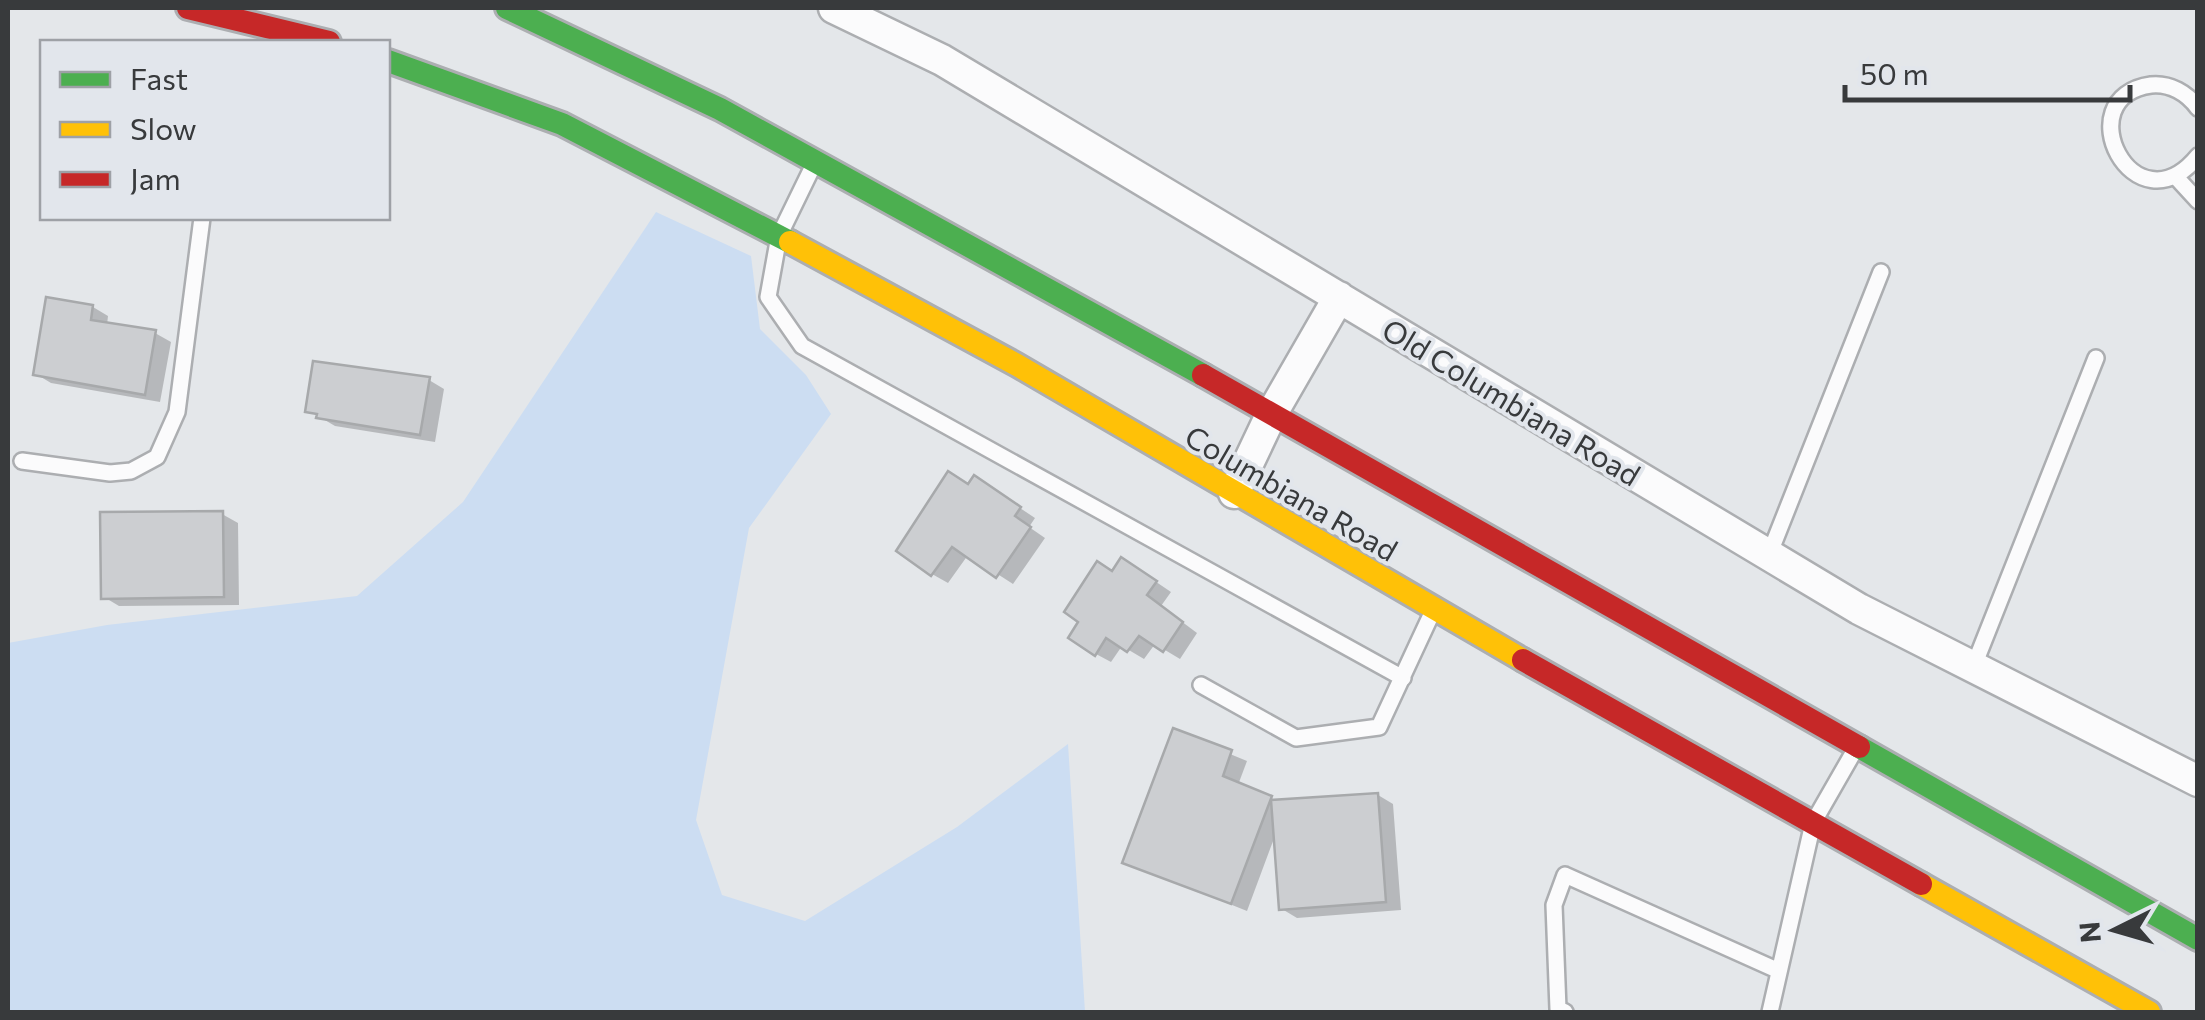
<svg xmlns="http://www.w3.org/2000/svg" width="2205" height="1020" viewBox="0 0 2205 1020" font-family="Commissioner,sans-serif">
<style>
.green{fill:#ccddf2}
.shadow{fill:#0003}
.building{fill:#ccced1;stroke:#a7a9ab;stroke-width:2.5}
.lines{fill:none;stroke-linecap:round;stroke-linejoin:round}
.lane-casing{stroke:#acaeb1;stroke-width:20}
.street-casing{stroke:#acaeb1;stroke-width:35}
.fast-casing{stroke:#acaeb1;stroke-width:28}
.slow-casing{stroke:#acaeb1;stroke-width:28}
.jam-casing{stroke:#acaeb1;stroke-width:28}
.lane{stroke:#fbfbfc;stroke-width:15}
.street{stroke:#fbfbfc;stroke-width:30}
.fast{stroke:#4caf50;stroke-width:22}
.slow{stroke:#ffc107;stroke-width:22}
.jam{stroke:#c62828;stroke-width:22}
.labels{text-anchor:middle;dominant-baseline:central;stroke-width:8;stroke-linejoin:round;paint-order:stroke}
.street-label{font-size:30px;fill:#383a3c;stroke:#e2e6ec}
</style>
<rect width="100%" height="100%" fill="#e4e7ea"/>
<path class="green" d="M656,212L751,256L760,329L806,375L831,414L749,528L696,820L722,895L805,921L957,827L1068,744L1085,1012H8V643L107,625L357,596L463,502Z"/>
<path class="shadow" d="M93,307L108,316L107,325L155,333L171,342L160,402L51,383L36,374Z
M429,380L444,389L435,442L335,426L308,410Z
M969,487L990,488L1035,518L1029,527L1045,538L1013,584L968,555L948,583L932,574Z
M222,514L238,523L239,605L119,606L104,597Z
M1137,569L1171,592L1161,606L1197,633L1180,659L1155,644L1144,659L1122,646L1111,662L1096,654L1113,573Z
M1174,731L1247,761L1238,785L1279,802L1378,795L1393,804L1401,910L1297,918L1282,909L1276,833L1247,911L1125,862Z"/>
<path class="building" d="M46,297L93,305L91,320L156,330L145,395L33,375Z
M313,361L430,377L420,435L316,418L317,414L305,412Z
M948,471L968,484L974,475L1021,507L1015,516L1031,527L996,578L952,547L931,576L896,551Z
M223,511L224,597L101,599L100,512Z
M1121,557L1157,581L1147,595L1183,622L1163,652L1139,636L1127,652L1106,638L1095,656L1068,638L1078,622L1064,612L1097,561L1112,571Z
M1173,728L1232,750L1223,776L1272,796L1231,904L1122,863Z
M1378,793L1386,902L1279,910L1271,800Z"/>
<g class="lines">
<g class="lane-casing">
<path id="lane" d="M2198,108C2187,93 2170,83 2151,85C2065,97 2134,234 2198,156
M815,162L779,236L768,297L802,346L1403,678
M2175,176L2198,201
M22,461L110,473L131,471L157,457L177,412L202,218
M1769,555L1881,272
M1973,668L2096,358
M1201,685L1296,738L1379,727L1432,613
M1565,1012L1558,1009L1554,905L1565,875L1779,971
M1770,1012L1813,823L1856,748"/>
</g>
<g class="street-casing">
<path id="street" d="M834,8L942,60L1859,609L2198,781
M1234,493L1271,415L1339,297"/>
</g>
<g class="fast-casing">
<path id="fast" d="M507,8L720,109L1203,375
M388,61L562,124L790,242
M1859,747L2198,939"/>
</g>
<g class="slow-casing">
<path id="slow" d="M790,242L1017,365L1523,660
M1921,884L2149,1012"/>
</g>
<g class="jam-casing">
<path id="jam" d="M188,8L329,42
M1203,375L1859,747
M1523,660L1921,884"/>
</g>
<use href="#lane" class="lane"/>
<use href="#street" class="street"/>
<use href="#fast" class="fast"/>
<use href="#slow" class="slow"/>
<use href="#jam" class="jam"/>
</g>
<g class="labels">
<g class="street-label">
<text transform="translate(1512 401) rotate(31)">Old Columbiana Road</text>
<text transform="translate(1292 492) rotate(30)">Columbiana Road</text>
</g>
</g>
<rect width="2205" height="1020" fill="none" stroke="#383a3c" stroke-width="20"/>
<rect x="40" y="40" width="350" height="180" fill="#e2e6ec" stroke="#9ea1a6" stroke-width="2.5"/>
<rect x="60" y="72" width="50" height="15" fill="#4caf50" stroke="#9ea1a6" stroke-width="2.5"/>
<text x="130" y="90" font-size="30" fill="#383a3c">Fast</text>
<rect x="60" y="122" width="50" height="15" fill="#ffc107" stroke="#9ea1a6" stroke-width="2.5"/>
<text x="130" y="140" font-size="30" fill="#383a3c">Slow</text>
<rect x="60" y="172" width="50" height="15" fill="#c62828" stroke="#9ea1a6" stroke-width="2.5"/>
<text x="130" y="190" font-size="30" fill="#383a3c">Jam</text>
<g transform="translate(2115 930) rotate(265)" stroke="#e2e6ec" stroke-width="8" paint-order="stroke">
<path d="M0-8L18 38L0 25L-18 38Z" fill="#383a3c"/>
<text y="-15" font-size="28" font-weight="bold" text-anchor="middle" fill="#383a3c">N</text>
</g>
<path d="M1845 85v15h285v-15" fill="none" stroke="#383a3c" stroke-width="5"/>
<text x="1860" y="85" font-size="30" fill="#383a3c" stroke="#e2e6ec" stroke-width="8" paint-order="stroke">50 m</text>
</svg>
